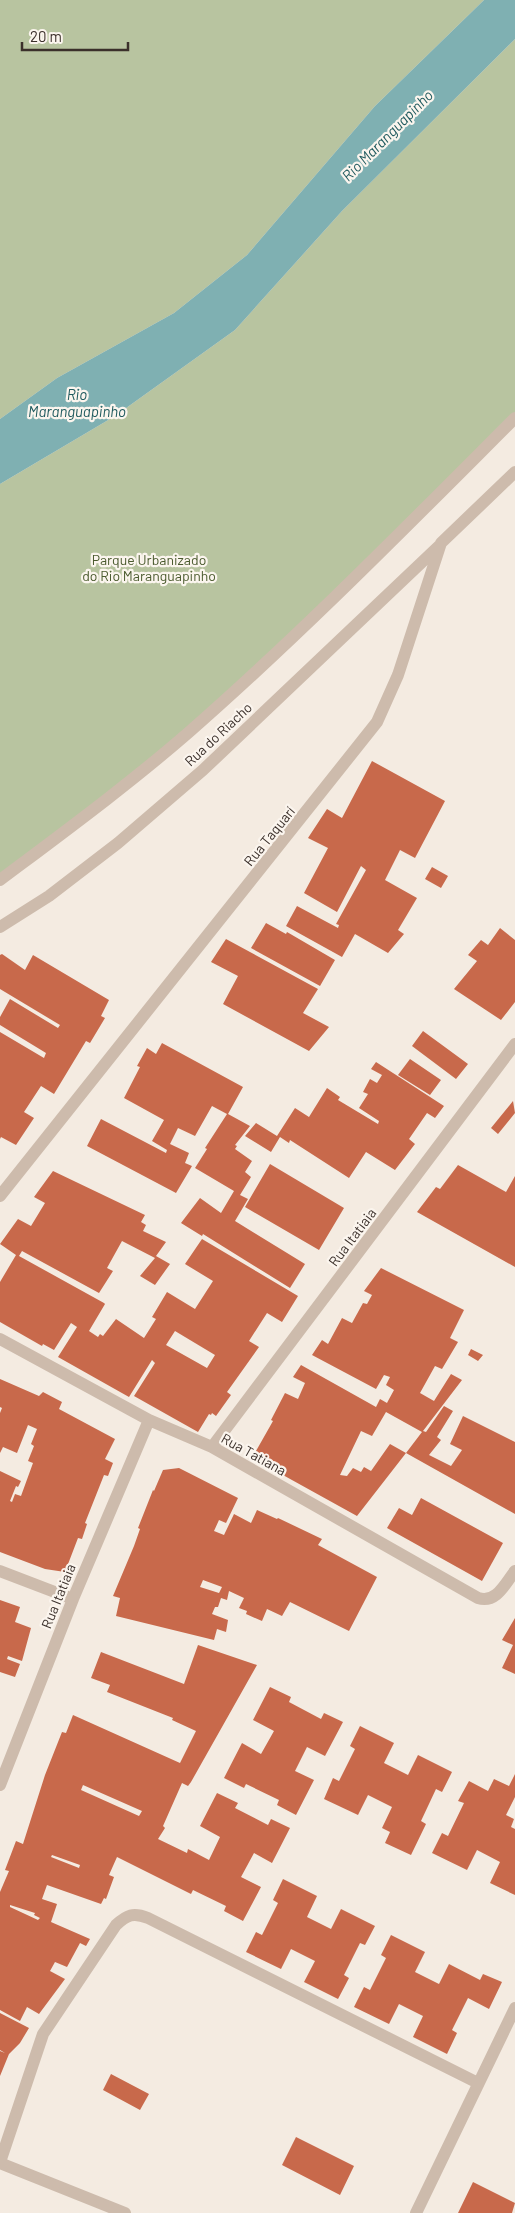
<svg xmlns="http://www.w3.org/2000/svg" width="515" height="2213" viewBox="0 0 515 2213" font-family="Barlow,sans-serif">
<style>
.green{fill:#b8c4a0}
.water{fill:#7fb0b2}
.building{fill:#c8694b;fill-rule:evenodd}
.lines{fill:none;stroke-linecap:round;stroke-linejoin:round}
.minor{stroke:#cdbbac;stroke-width:12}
.labels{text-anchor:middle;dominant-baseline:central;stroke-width:4.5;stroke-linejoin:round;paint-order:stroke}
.park-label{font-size:14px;fill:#4a5a2e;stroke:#fbf5ee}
.street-label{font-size:14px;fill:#3b302b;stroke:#fbf5ee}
.water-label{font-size:15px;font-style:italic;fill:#1f5a5e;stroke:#fbf5ee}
</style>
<rect width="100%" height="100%" fill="#f4ebe1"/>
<path class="green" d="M0,0H484L375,106L247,255L174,313L57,378L0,419Z
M515,39V418L187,733L0,880V484L115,416L235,330L342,211Z"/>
<path class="water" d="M484,0H515V39L342,211L235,330L115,416L0,484V419L57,378L174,313L247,255L375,106Z"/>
<path class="building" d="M372,761L445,801L415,858L400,850L385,880L417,898L398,930L404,934L388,953L355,934L342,957L286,926L297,906L338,928L339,925L336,924L366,870L361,866L337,912L304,893L328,848L308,838L327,809L342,818Z
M432,867L448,876L441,888L425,879Z
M266,923L286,934L287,932L335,960L320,986L251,948Z
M500,928L515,940V1002L501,1020L454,989L477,961L468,955L481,940L488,945Z
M226,939L318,989L303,1013L329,1027L309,1051L223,1004L238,976L211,962Z
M2,954L25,970L33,955L109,1000L101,1016L105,1018L90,1043L86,1041L54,1094L41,1086L24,1112L34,1118L16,1145L1,1137L0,1139V1032L44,1058L46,1053L0,1025V1017L10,999L58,1028L60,1025L0,989V955Z
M423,1031L468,1064L456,1079L412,1046Z
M162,1043L243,1087L228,1114L250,1126L235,1145L237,1146L235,1149L252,1161L245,1172L251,1177L240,1195L248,1199L235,1221L305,1264L290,1288L203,1234L202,1236L181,1223L200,1198L221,1213L234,1191L195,1168L207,1149L205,1148L227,1114L212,1106L195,1136L178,1128L170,1144L189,1153L185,1163L192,1166L176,1193L87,1146L101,1119L166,1153L167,1150L152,1141L164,1120L124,1098L140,1067L137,1066L147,1048L156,1054Z
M410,1059L441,1080L430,1095L398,1075Z
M376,1062L444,1106L435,1118L427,1113L409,1139L415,1144L395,1170L366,1152L349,1178L290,1140L289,1143L280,1137L271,1152L245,1136L256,1123L277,1136L295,1108L309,1117L327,1088L340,1097L338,1100L378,1124L379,1121L359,1108L368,1094L363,1092L370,1079L377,1083L382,1075L371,1069Z
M513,1101L515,1113L498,1134L491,1128Z
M270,1164L344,1208L319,1250L245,1207Z
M458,1165L506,1192L515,1176V1267L417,1212L436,1187L440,1189Z
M53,1171L145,1215L141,1222L146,1225L143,1231L166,1242L156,1256L170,1264L155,1285L140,1276L155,1258L122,1241L107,1268L113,1271L99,1293L22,1251L19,1256L104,1303L105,1304L89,1331L98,1337L100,1334L103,1336L116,1319L144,1338L156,1319L152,1317L167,1292L195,1309L213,1281L185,1264L202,1239L298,1296L282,1322L267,1313L249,1341L259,1347L227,1392L231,1395L216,1416L212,1413L211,1415L209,1414L198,1432L134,1396L155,1363L152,1360L129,1397L58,1357L77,1327L71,1323L54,1350L43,1344L42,1346L0,1322V1282L16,1255L0,1244L18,1219L31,1226L45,1203L34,1197ZM175,1331L215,1355L207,1368L166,1345Z
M381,1268L464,1310L450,1338L458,1342L442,1369L435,1366L420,1393L434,1401L451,1374L462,1380L423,1431L426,1432L444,1406L453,1411L437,1437L441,1440L429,1455L451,1466L462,1450L450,1444L463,1416L515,1442V1514L406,1453L422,1432L386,1412L372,1436L361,1431L340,1475L347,1476L353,1468L361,1472L364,1467L371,1471L390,1444L406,1453L357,1516L252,1458L273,1421L271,1420L285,1393L298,1399L305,1383L293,1377L301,1365L376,1407L380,1399L387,1403L388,1401L394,1390L386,1385L390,1377L384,1375L376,1389L312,1355L322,1340L328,1344L342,1318L352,1323L363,1303L367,1304L372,1295L364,1291Z
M471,1349L483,1355L478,1361L468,1355Z
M0,1379L39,1396L43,1392L62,1402L59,1409L115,1439L105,1459L113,1463L108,1476L104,1475L85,1523L87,1524L82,1539L78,1538L65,1572L45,1569L0,1552V1471L21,1481L18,1487L16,1486L10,1501L12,1502L15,1494L21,1496L33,1463L28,1461L34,1446L31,1444L37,1429L28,1425L17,1453L3,1447L0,1453V1413L2,1408L0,1407Z
M179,1468L238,1498L226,1523L219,1520L214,1531L224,1535L234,1514L251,1523L257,1510L277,1519L278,1518L322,1539L318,1545L377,1577L349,1631L290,1602L282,1616L267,1609L262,1621L246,1614L247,1611L239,1608L244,1598L229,1591L227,1600L221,1598L218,1607H215L212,1614L228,1620L226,1632L217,1629L214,1640L116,1616L120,1598L113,1596L134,1546L140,1529L138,1528L153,1490L154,1491L163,1470ZM203,1580L222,1587L219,1593L200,1587Z
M421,1498L503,1543L482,1581L387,1528L399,1508L412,1515Z
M0,1600L20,1607L15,1622L31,1628L22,1661L8,1656L7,1659L20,1664L15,1677L0,1672Z
M515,1618V1674L502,1668L513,1645L502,1640Z
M198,1645L257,1665L191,1782L188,1786L182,1783L163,1826L165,1828L158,1839L187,1853L188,1849L209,1860L220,1837L200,1826L217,1793L238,1803L235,1808L268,1825L271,1819L290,1828L272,1863L254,1853L241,1877L261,1887L243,1921L224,1911L226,1906L193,1890L191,1894L117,1857L109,1875L114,1877L106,1899L104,1898L101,1904L47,1885L42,1899L57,1904L51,1922L90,1939L86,1946L80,1943L67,1967L55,1962L50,1971L65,1979L39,2014L27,2007L20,2021L0,2010V1892L9,1871L5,1870L16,1841L23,1844L45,1775L62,1732L66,1733L73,1715L180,1763L196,1731L172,1720L173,1718L107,1692L110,1685L91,1678L101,1652L184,1684ZM83,1785L142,1811L139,1816L81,1790ZM52,1855L80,1865L79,1868L51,1857ZM10,1905L35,1913L34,1915L40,1918L38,1920L10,1907Z
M270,1687L291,1697L289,1702L321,1719L324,1713L343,1722L325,1756L307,1747L295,1771L314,1780L296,1815L277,1805L279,1800L246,1784L244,1788L224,1778L242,1743L261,1754L274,1731L253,1720Z
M360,1726L394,1743L384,1763L408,1775L418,1755L452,1772L442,1792L436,1789L421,1821L426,1824L411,1855L385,1843L390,1832L382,1828L392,1807L368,1795L358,1815L324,1799L333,1778L339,1781L355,1749L350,1746Z
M515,1774V1797L506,1815L514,1819L511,1827L515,1829V1895L490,1883L500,1862L477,1850L467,1870L432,1853L442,1833L448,1836L464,1803L458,1801L469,1781L488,1791L494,1779L509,1786Z
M283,1879L317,1896L307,1917L331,1929L341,1909L375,1926L365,1945L360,1943L344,1975L349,1978L338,1999L304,1982L315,1961L291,1949L281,1969L246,1952L256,1932L262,1935L278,1903L273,1900Z
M391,1935L425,1952L415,1972L439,1984L449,1964L480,1980L483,1974L502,1982L489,2009L468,1998L452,2030L457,2033L447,2054L413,2037L423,2016L399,2004L389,2024L354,2007L364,1987L370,1990L386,1958L381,1955Z
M0,2013L29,2028L20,2043L9,2054L0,2076V2051L5,2053L0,2050Z
M111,2074L149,2094L140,2110L103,2090Z
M296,2137L354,2166L340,2195L282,2165Z
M473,2182L515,2203L512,2213H458Z"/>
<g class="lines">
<path class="minor" d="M0,880C64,832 128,785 188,733C302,633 408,525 515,418
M0,927L49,896L118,843L203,770L440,545
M0,1196L377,722L398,675L441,543L515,472
M0,1339L149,1420L212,1447L478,1598C496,1604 505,1584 515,1571
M212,1447L515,1044
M0,1571L73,1599
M0,1785L73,1599L149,1420
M0,2162L43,2034L116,1925C127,1915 133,1912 148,1918L478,2083
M0,2163L125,2213
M416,2213L515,2008"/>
</g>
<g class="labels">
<g class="park-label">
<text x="149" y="559">Parque Urbanizado<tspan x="149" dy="16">do Rio Maranguapinho</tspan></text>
</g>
<g class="street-label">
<text transform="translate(218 734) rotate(-43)">Rua do Riacho</text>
<text transform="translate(269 836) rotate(-51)">Rua Taquarí</text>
<text transform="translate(352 1237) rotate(-53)">Rua Itatiaia</text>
<text transform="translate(254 1454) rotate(29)">Rua Tatiana</text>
<text transform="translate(58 1596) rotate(-68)">Rua Itatiaia</text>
</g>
<g class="water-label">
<text transform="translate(387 135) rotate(-45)">Rio Maranguapinho</text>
<text x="77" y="394">Rio<tspan x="77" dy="17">Maranguapinho</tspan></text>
</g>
</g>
<path d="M22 42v8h106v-8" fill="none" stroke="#3b302b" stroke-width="2.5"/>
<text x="30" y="42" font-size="15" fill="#3b302b" stroke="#fbf5ee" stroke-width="4" paint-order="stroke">20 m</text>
</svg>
